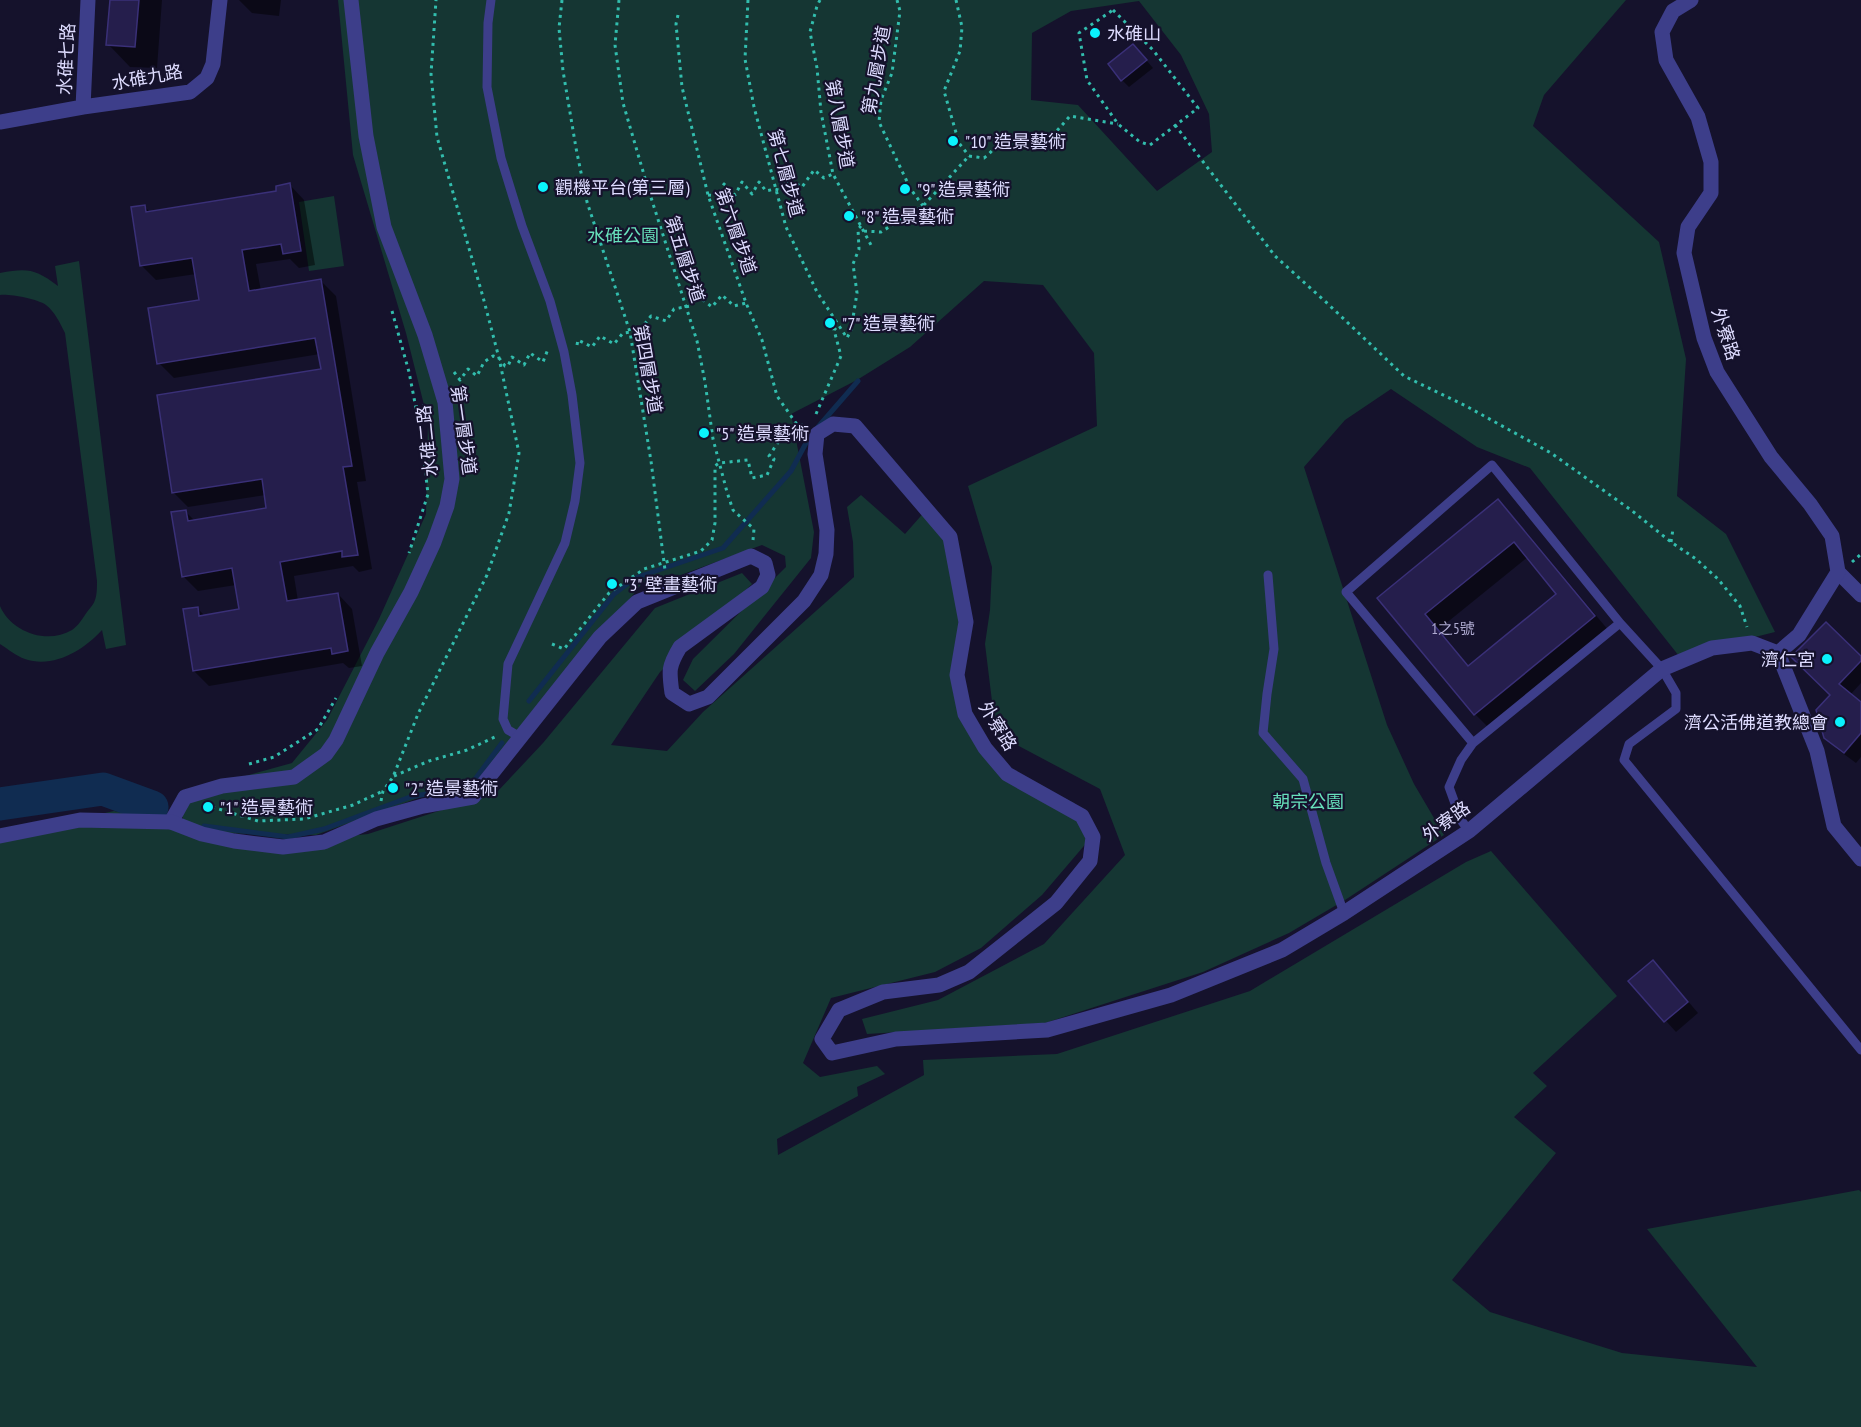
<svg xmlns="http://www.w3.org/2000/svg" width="1861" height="1427" viewBox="0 0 1861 1427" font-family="'PT Sans Narrow','Noto Sans TC',sans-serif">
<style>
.green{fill:#153633;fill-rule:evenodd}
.shadow{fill:#0007;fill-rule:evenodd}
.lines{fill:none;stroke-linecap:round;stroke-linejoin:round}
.stream{stroke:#102c51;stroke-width:5}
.river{stroke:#102c51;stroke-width:33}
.building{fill:#251e4c;stroke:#3a3078;stroke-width:1.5;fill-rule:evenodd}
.path{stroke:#32bdad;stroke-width:3;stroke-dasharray:3 4.5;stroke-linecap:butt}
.service{stroke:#3d3e8a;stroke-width:9}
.minor{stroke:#3d3e8a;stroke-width:15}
.tertiary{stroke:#3d3e8a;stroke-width:15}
.poi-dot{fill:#0af2fd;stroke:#15122c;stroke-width:2}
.labels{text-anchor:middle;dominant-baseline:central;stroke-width:4.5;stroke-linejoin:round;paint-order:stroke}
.number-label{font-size:15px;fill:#b0acd2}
.poi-label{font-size:18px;fill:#dedcff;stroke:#15122c;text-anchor:start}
.street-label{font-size:18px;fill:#dedcff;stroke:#15122c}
.park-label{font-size:18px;fill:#67e0bb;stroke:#15122c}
</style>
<rect width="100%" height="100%" fill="#15122c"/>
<path class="green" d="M338,0H1626L1544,95L1533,126L1659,242L1686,359L1677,496L1726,534L1775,632L1679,656L1530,468L1477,447L1391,389L1345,420L1304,467L1387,725L1414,784L1444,835L1345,900L1289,933L1203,972L1045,1023L867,1034L862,1019L938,1000L1044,944L1125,855L1100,789L996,734L985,644L990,610L992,567L968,486L1097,426L1094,353L1043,285L984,281L910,347L857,380L791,414L814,532L811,558L734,654L695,691L683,680L693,659L786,567L785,556L762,545L651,586L643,582L547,705L479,776L316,835L214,833L262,845L368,834L497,792L543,743L655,608L742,573L752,584L660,672L611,745L667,751L703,712L854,577L853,542L847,507L861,495L905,534L927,509L950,537L960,618L953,693L989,760L1074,803L1089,840L1042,895L981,948L935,972L831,998L803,1063L820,1077L877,1066L885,1074L857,1087L858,1096L777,1139L778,1155L924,1075L923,1060L1057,1054L1250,991L1466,862L1491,851L1617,996L1533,1073L1547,1086L1514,1117L1556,1153L1452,1280L1490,1312L1622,1353L1757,1367L1647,1229L1859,1190L1861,1192V1427H0V836L114,811L185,827L177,795L292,763L327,720L379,619L426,514L428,421L406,333L353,155ZM1139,1L1181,55L1209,114L1212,152L1157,191L1078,105L1031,100L1032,33L1071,11Z
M334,196L344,266L309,271L299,202Z
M79,261L126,645L106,649L102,630C84,650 53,669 25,659C16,656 8,649 0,644V606C11,632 47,645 72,630C78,626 83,618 87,612C90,608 94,604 95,600C97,595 97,587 97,581L65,333C60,323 55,312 46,305C37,299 11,294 0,295V273C28,268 35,269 58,286L55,266Z"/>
<path class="shadow" d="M111,0H162L157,68L130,67L108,44Z
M239,0H281L279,16L252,13Z
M1140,53L1153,68L1129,87L1122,80Z
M290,185L304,200L315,265L299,268L290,259L256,264L261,291L321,281L336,296L366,481L357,482L372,569L359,572L353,566L294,576L298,601L338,594L352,609L362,666L349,668L343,663L209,686L194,671L197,608L205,616L240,610L236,585L198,591L183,576L185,511L195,521L268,509L266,495L188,507L173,492L323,370L320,354L174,378L159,363L201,301L196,274L156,280L141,265L144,206L151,213L278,192Z
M1498,501L1512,515L1609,631L1490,729L1475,714L1379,598ZM1528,557L1559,594L1469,667L1439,629Z
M1793,657L1861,658V683L1850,695L1861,704V757L1856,763L1837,749L1826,737L1832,695Z
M1664,973L1698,1013L1676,1032L1630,981Z"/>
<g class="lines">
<path class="stream" d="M818,427L858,381
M529,701L614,594L635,578L723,548L791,471L806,443
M204,826L288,837L324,829L410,797L470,786L502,743"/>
<path class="river" d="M0,804L103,789L152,807"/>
</g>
<path class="building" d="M110,0H139L135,47L106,45Z
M1133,44L1147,60L1121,81L1108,64Z
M290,183L301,251L283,254L281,244L242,250L249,291L321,279L352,466L343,467L358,555L342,557V551L280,562L287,601L338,593L348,651L332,654L331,648L193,671L183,609L198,607L199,616L239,609L232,568L182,577L171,512L186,510L188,521L266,508L262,479L172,493L157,395L321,369L315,338L157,364L148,308L199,300L192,258L140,266L131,207L145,205L146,212L276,191V186Z
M1498,499L1595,616L1474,715L1377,598ZM1514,542L1556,594L1468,666L1425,614Z
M1826,622L1861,656V661L1839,684L1861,702V733L1844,753L1824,738L1816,710L1830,695L1791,657Z
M1653,960L1688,1002L1664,1022L1628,981Z"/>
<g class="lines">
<path class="path" d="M562,0L559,28L563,71L576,148L587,202L630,332L651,461L665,570
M619,0L615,45L623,103L647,185L697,341L705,382L713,439L727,492L733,510L754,529L753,540
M748,0L745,59L754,107L786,227L817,292L847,338L851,330L857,293L853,264L859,249L858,229L861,226
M820,0L817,6L810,32L817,68L821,112L833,174L871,245
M897,0L900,11L892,73L881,100L879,122L910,188L923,206
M956,0L962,27L960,51L944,91L959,143L969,156
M1113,10L1153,50L1198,108L1150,145L1140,142L1118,124L1087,80L1079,33Z
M678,15L676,24L682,87L708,195L746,303L762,340L777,396L798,426
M1175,125L1275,256L1328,304L1404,376L1466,406L1551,453L1631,510L1671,542L1696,559L1718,579L1740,606L1747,627
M969,156L984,158C992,152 997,144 1006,138L1014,142L1020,134L1028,140L1055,133L1070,116L1118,124
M708,195L719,196L724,184L735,195L742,182L752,194L759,182L766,191L775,189L782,191L788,179L802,187L814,170L824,178L833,174
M864,231L881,232L923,206L969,156
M392,311L409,372L421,434L428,494L409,553
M577,345L578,340L592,347L600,336L614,344L623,333L639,331L651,316L666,321L674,309L690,306L698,296L712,307L722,295L734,306L746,303
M454,372L460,380L468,369L477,376L484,362L493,356L499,358L505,366H508L512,357L524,365L530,353L543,362L548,349
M415,407L428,405
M816,414L841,356L834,330L839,325
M1671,542L1673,529
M1852,562L1861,554
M552,644L564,649L609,593L644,569L701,551L712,540L715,523V466L719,463L748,460L752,478L767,475L774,459L769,456C779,442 785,426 803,425
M249,764L274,757L318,729L336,698
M394,776L429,761L467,750L497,736
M381,801L383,791L393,777L418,714L487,575L509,513L519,453L499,358L483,297L437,137L431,74L436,0
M212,807L258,821L304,819L353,805L383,791"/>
<path class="service" d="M491,0L488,23L487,87L501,158L522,226L550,301L564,352L572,395L580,463L575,501L565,543L508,664L503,719L508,730L522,738
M1268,575L1274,649L1267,694L1263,733L1303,779L1326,863L1344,913
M1620,623L1662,669L1676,693V709L1629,744L1624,760L1861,1050
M1469,831L1461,820L1449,787L1461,760L1473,743L1620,623L1492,465L1346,592L1473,743"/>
<path class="minor" d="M83,107L88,0
M0,122L83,107L190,92L207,78L213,64L220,0
M1838,572L1861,595
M1778,653L1817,751L1834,826L1861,859
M171,822L185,797L222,786L294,777L326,754L336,740L377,653L411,592L434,542L447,506L452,479L445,402L425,335L384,227L366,136L351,0"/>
<path class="tertiary" d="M0,836L80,820L171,822L202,834L234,841L283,847L324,842L376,819L423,806L473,797L600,637L637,602L751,556L765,563L768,575L762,587L680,647C668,667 669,671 672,693L689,704L708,697L804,601L821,575L826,554L827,530L815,454L817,434L833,424L855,426L950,537L966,622L957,675L965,714L985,748L1007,774L1082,816L1093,837L1090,861L1056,903L969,972L939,985L883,992L839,1010L822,1039L832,1053L896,1039L1047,1030L1171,995L1282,950L1344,913L1469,831L1662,669L1712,648L1752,643L1778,653L1799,635L1838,572L1832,536L1810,504L1771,457L1717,372L1704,338L1684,253L1688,227L1711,193V162L1698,117L1666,60L1662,32L1673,11L1691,0"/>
</g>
<g class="poi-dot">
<circle cx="1095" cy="33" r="6"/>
<circle cx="953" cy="141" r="6"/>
<circle cx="543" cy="187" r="6"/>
<circle cx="905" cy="189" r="6"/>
<circle cx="849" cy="216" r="6"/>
<circle cx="830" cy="323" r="6"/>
<circle cx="704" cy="433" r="6"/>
<circle cx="612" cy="584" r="6"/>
<circle cx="1827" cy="659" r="6"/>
<circle cx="1840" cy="722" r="6"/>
<circle cx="393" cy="788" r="6"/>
<circle cx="208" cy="807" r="6"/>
</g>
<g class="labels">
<g class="number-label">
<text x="1453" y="628">1之5號</text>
</g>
<g class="poi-label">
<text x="1107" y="33">水碓山</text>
<text x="965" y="141">"10" 造景藝術</text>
<text x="555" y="187">觀機平台(第三層)</text>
<text x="917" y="189">"9" 造景藝術</text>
<text x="861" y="216">"8" 造景藝術</text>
<text x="842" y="323">"7" 造景藝術</text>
<text x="716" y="433">"5" 造景藝術</text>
<text x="624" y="584">"3" 壁畫藝術</text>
<text x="1815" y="659" text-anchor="end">濟仁宮</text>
<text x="1828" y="722" text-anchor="end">濟公活佛道教總會</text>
<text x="405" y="788">"2" 造景藝術</text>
<text x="220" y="807">"1" 造景藝術</text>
</g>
<g class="street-label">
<text transform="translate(66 59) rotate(-87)">水碓七路</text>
<text transform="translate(876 70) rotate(-80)">第九層步道</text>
<text transform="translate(147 77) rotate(-10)">水碓九路</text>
<text transform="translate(840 124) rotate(80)">第八層步道</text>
<text transform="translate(786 173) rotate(75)">第七層步道</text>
<text transform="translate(736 231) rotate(71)">第六層步道</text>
<text transform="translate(685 259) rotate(72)">第五層步道</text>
<text transform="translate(1726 334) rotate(72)">外寮路</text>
<text transform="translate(648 369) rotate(80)">第四層步道</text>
<text transform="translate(464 430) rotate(82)">第一層步道</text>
<text transform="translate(427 441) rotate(-96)">水碓二路</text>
<text transform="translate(998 726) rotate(58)">外寮路</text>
<text transform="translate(1446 821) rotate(-36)">外寮路</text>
</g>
<g class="park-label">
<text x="623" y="235">水碓公園</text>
<text x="1308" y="801">朝宗公園</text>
</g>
</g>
</svg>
